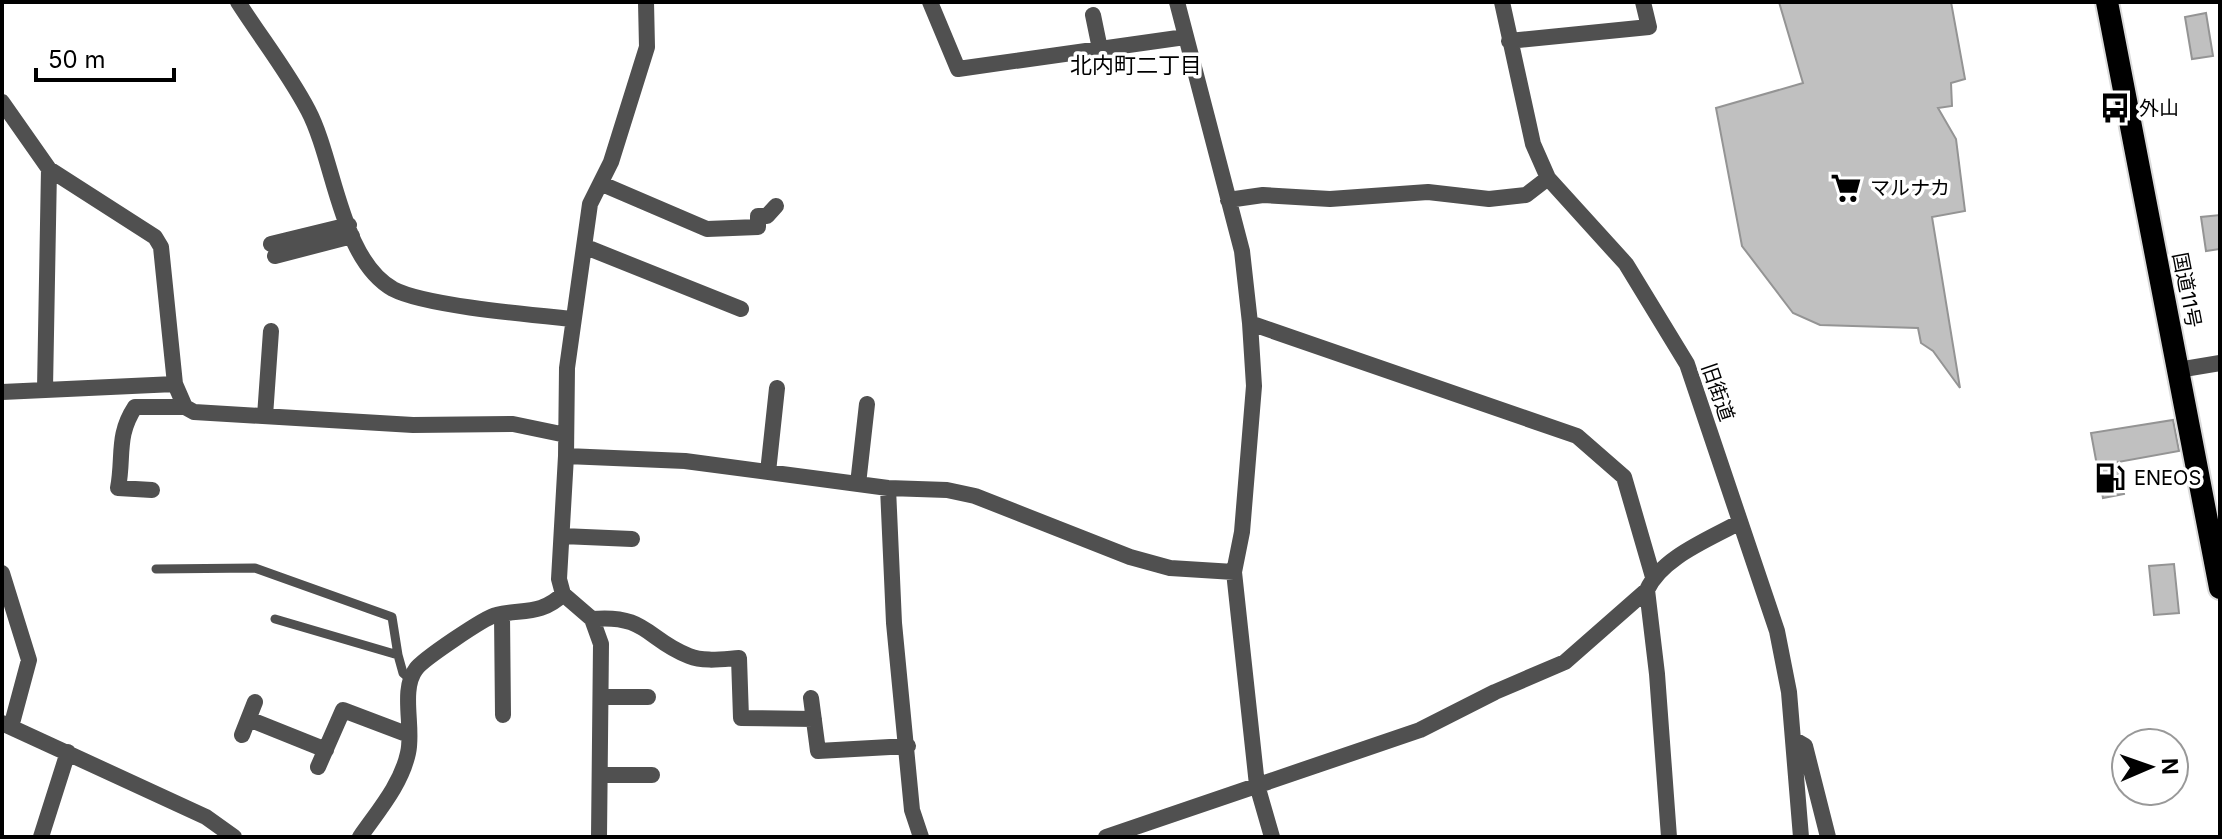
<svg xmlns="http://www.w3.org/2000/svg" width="2222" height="839" viewBox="0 0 2222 839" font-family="Inter,'Noto Sans JP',sans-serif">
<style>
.building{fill:#c0c0c0;stroke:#949494;stroke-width:2}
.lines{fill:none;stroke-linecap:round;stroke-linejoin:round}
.trunk-casing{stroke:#dbdbdb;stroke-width:26}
.service{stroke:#505050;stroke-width:9}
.minor{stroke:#505050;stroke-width:16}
.trunk{stroke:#000;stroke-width:22}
.labels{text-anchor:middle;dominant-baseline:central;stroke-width:7;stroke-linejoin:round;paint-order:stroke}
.poi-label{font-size:20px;fill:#000;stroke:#fff;text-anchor:start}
.street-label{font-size:20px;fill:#000;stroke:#fff}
.neighbourhood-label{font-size:22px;fill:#000;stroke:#fff}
</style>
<rect width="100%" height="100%" fill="#fff"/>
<path class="building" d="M1779,2H1951L1965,79L1951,83L1952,106L1938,108L1956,139L1965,211L1932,217L1960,388L1933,351L1921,343L1918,328L1820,325L1793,313L1742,246L1716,108L1803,83Z
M2206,13L2213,56L2192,59L2185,17Z
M2220,215V249L2206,251L2201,217Z
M2173,420L2179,451L2118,462L2124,494L2103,498L2091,433Z
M2174,564L2179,613L2154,615L2149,566Z"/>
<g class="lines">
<g class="trunk-casing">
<path id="trunk" d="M2107,2L2220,588"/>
</g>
<path class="service" d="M156,569L255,568L392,617L398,655
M275,619L398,655L403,673L410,679"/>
<path class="minor" d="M238,2C261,38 288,72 308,110C335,161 340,259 393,289C425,306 533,315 573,319
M930,2L958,69L1185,37
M1177,2L1242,251L1250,323L1254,386L1242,532L1234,572L1257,785L1272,837
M1502,2L1533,144L1548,178L1626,264L1687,364L1777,631L1789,692L1801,837
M1093,15L1100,49
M1509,41L1649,27L1643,2
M2,102L49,169L45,389
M602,184L707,229L758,227V216H767L776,206
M1228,200L1263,195L1330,199L1428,192L1489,199L1526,195L1548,178
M271,244L349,225
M586,247L741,309
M275,256L352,236
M1250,323L1577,436L1624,477L1653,577
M2178,370L2220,363
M175,384L185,407L194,412L413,425L513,424L566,435
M2,392L175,384L161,247L155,237L49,169
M265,416L271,331
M566,456L685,461L888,488L947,490L975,496L1130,557L1170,568L1234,572
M768,472L777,388
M858,484L867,404
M888,488L894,623L912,810L921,837
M152,490L118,488C124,456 116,436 135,407H185
M562,536L632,539
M2,573L29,660L11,727
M1647,590L1657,674L1669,837
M502,615L503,715
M592,619C647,614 647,640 689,656C704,662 723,659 739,658L741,718L814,719
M602,697H648
M811,698L818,751L908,746
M249,719L326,750
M2,723L206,817L234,837
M242,735L255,702
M1793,739L1805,746L1828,837
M318,767L343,710L409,735
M602,775H652
M41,837L68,752
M360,837C378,811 401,785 408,753C414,728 400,690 416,669C422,660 485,617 496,615C522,609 542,615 563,594
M599,837L601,644L592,619L563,594L559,579L566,456L567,368L590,204L611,162L647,47L646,2
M1106,837L1420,730L1495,692L1565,662L1647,590C1662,557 1710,539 1740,522"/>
<use href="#trunk" class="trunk"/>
</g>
<defs>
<g id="bus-bare" transform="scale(2.4)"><path d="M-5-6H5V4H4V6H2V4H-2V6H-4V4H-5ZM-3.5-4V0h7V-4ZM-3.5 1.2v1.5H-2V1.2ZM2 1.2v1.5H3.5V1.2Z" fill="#000" stroke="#fff" stroke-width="2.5" paint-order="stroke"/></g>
<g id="supermarket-bare" transform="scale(2.4)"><path d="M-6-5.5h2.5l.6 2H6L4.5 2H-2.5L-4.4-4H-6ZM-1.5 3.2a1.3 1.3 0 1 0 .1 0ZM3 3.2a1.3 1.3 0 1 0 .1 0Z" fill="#000" stroke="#fff" stroke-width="2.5" paint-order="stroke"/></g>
<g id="fuel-bare" transform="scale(2.4)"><path d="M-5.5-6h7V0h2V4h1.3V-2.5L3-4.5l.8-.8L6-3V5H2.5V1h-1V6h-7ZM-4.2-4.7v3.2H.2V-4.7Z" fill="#000" stroke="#fff" stroke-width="2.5" paint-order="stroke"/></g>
</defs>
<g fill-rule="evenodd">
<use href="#bus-bare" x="2115" y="108"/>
<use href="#supermarket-bare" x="1846" y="188"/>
<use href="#fuel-bare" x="2110" y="478"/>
</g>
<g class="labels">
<g class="poi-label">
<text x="2139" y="108">外山</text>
<text x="1870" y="188">マルナカ</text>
<text x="2134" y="478">ENEOS</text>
</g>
<g class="street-label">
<text transform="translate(2187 290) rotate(79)">国道11号</text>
<text transform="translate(1718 392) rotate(71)">旧街道</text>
</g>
<g class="neighbourhood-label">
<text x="1136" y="65">北内町二丁目</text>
</g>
</g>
<rect width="2222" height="839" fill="none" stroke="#000000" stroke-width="8"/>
<g transform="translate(2150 767) rotate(88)"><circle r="38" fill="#ffffff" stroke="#999999" stroke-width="2"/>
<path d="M0-6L14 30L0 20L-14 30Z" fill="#000000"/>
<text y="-12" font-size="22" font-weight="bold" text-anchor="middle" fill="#000000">N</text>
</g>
<path d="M36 68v12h138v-12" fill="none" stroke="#000000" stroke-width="4"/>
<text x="48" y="68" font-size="24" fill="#000000" stroke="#ffffff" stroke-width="6" paint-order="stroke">50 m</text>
</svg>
